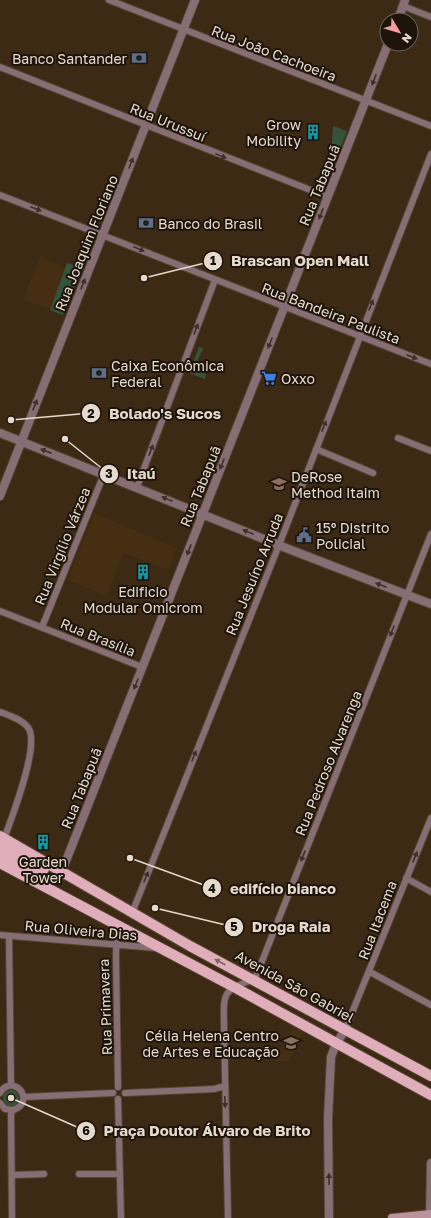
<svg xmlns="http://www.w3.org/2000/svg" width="431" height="1218" viewBox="0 0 431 1218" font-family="'Golos Text',sans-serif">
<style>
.built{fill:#452e12}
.green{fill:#35533b}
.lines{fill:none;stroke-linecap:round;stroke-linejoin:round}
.minor-casing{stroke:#574632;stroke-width:8}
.tertiary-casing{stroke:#574632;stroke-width:10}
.secondary-casing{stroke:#574632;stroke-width:10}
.primary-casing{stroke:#574632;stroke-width:12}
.minor{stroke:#876e74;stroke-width:6}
.tertiary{stroke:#876e74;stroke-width:8}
.secondary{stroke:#b9929b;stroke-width:8}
.primary{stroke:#e0aeba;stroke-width:10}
.oneway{fill:#3d2f2a}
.oneway2{fill:#7e6162}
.labels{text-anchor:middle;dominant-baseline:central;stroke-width:4;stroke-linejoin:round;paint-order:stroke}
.street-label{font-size:14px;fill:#e6dacd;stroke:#1d140b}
.poi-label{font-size:14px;fill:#e6dacd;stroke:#1d140b;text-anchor:start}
.leader{fill:none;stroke:#e6dacd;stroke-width:1.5}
.callout-dot{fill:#e6dacd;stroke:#1d140b;stroke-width:1.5}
.mark-label{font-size:12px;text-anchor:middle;font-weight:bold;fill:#111}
.callout-label{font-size:15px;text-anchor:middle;font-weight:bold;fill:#e6dacd;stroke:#1d140b;stroke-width:4;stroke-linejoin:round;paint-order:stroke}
</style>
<rect width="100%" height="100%" fill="#3c2a14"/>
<path class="built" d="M40,256L65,268L50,310L23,299Z
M94,513L177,548L169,570L124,553L107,596L68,580Z
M293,1027L304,1033L289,1061H275Z"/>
<path class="green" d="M333,126L347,131L337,157L331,154Z
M67,263L82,267L63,315L50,310Z
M199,347L203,348L194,369L206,374L205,379L189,373Z
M3 1098a8 8 0 1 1 16 0a8 8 0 1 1-16 0Z"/>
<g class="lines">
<g class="minor-casing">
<path id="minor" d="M109,0L431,126
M403,6L431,17
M0,67L328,197
M0,195L431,364
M398,438L431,451
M316,449L373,473
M137,487L215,280
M0,611L142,667
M42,627L104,474
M0,712C9,715 24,720 29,729C39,748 12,817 4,839
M406,878L431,892
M132,913L279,545L431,154
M117,926L116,957L118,1087
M0,935L156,948
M9,936L11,1085
M370,972L431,1005
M345,1030L431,818
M0,1093C12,1072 37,1100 14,1110L5,1109L0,1103
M125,1093L214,1089L225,1086
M24,1097L113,1093
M118,1099L121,1218
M11,1110L12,1218
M79,1174H120
M12,1175L44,1174
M228,1218L224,1024C223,991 224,990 255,979L431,534"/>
</g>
<g class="tertiary-casing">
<path id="tertiary" d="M398,20L405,0
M0,433L291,550L431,604
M0,496L195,0
M62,871L388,44
M329,1218L328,1119L331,1057L336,1044L345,1030
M430,1218L431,1163"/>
</g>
<g class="secondary-casing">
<path id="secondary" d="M392,1218L431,1214"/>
</g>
<g class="primary-casing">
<path id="primary" d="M0,836L190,946L431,1076
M0,845L44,869
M0,855L35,874
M0,863L234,987L431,1095"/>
</g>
<use href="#minor" class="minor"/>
<use href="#tertiary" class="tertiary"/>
<use href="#secondary" class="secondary"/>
<use href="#primary" class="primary"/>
</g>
<defs><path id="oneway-solid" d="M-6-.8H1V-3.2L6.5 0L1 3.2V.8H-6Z"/></defs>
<g class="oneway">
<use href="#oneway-solid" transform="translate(374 80) rotate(111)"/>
<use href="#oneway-solid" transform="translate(221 156) rotate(22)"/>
<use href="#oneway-solid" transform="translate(131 163) rotate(-69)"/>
<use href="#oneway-solid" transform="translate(36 209) rotate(21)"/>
<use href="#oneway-solid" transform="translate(321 214) rotate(111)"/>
<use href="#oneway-solid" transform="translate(139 249) rotate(22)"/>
<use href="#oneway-solid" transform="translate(83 284) rotate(-69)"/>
<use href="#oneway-solid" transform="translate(371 305) rotate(-68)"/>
<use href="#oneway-solid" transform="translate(196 329) rotate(-69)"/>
<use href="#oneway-solid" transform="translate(270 343) rotate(112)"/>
<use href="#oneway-solid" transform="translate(412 357) rotate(21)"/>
<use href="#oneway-solid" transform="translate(35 405) rotate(-68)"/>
<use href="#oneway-solid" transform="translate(324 426) rotate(-69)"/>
<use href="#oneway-solid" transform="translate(151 450) rotate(-69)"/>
<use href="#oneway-solid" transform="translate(46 451) rotate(-159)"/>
<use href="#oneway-solid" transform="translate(222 464) rotate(112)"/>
<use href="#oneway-solid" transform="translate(167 499) rotate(-158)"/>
<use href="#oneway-solid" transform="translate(248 532) rotate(-158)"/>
<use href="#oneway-solid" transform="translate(189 550) rotate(111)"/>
<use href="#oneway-solid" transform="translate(381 585) rotate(-159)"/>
<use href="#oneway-solid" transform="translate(392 631) rotate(112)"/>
<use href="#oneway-solid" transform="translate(136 684) rotate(112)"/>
<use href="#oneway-solid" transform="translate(194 756) rotate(-68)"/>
<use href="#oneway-solid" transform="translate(303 856) rotate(112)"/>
<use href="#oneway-solid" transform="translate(415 857) rotate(-68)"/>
<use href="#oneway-solid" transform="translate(146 877) rotate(-68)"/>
<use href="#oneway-solid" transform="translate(225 1102) rotate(88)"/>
<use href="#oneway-solid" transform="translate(329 1179) rotate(-91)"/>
</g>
<use class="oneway2" href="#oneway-solid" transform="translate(220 962) rotate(-152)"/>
<defs>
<g id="bank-bare" transform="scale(1.2)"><path d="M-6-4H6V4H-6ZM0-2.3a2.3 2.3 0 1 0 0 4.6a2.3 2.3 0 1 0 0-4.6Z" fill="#5c6f8a" stroke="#1d140b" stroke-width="2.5" paint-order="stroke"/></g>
<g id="building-bare" transform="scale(1.2)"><path d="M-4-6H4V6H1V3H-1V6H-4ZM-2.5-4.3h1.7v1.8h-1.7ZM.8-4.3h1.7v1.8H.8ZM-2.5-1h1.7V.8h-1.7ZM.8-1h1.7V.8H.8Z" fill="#0f9aa8" stroke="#1d140b" stroke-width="2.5" paint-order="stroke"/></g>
<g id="supermarket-bare" transform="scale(1.2)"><path d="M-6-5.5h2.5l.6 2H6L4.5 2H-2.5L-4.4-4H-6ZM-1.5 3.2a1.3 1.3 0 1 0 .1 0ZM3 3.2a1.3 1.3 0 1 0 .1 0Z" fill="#3f7fe0" stroke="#1d140b" stroke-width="2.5" paint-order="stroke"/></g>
<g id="university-bare" transform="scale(1.2)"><path d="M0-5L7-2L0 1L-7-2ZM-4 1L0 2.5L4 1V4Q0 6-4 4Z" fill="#8d6e63" stroke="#1d140b" stroke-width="2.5" paint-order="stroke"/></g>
<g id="civic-bare" transform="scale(1.2)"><path d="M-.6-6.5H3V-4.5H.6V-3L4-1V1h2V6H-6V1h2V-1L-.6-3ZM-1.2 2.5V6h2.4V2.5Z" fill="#5c6f8a" stroke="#1d140b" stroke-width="2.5" paint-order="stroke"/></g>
</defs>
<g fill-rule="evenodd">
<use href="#bank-bare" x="139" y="58"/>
<use href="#building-bare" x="313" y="132"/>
<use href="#bank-bare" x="146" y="223"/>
<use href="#bank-bare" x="99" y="373"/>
<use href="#supermarket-bare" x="269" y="378"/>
<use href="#university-bare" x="279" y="484"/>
<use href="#civic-bare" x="304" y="535"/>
<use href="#building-bare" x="143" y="572"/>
<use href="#building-bare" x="43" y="842"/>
<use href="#university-bare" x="291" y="1043"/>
</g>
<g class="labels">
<g class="street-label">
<text transform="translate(274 53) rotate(21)">Rua João Cachoeira</text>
<text transform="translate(168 122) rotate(22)">Rua Urussuí</text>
<text transform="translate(319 185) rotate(-68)">Rua Tabapuã</text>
<text transform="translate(86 243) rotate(-68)">Rua Joaquim Floriano</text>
<text transform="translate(331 313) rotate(21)">Rua Bandeira Paulista</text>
<text transform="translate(200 486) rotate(-68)">Rua Tabapuã</text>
<text transform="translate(62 546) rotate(-68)">Rua Virgílio Várzea</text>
<text transform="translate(254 574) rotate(-68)">Rua Jesuíno Arruda</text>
<text transform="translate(98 637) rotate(22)">Rua Brasília</text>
<text transform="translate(328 763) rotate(-68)">Rua Pedroso Alvarenga</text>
<text transform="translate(81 788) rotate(-68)">Rua Tabapuã</text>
<text transform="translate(377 920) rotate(-69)">Rua Itacema</text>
<text transform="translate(81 930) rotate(5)">Rua Oliveira Dias</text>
<text transform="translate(295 986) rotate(29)">Avenida São Gabriel</text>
<text transform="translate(105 1007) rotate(-92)">Rua Primavera</text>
</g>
<g class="poi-label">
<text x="127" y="58" text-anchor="end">Banco Santander</text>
<text x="301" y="124" text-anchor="end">Grow<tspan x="301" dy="16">Mobility</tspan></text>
<text x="158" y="223">Banco do Brasil</text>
<text x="111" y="365">Caixa Econômica<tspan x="111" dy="16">Federal</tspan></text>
<text x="281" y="378">Oxxo</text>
<text x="291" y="476">DeRose<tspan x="291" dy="16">Method Itaim</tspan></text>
<text x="316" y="527">15º Distrito<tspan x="316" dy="16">Policial</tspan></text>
<text x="143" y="591" text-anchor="middle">Edificio<tspan x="143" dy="16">Modular Omicrom</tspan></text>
<text x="43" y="861" text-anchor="middle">Garden<tspan x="43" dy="16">Tower</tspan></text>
<text x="279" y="1035" text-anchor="end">Célia Helena Centro<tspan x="279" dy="16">de Artes e Educação</tspan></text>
</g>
</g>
<path class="leader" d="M144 278L213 261M11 420L91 413M65 439L109 474M130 858L212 888M155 908L234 927M11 1098L86 1131"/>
<g class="callout-dot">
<circle cx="144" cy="278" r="4"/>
<circle cx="11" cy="420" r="4"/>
<circle cx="65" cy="439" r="4"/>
<circle cx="130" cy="858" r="4"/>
<circle cx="155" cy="908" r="4"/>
<circle cx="11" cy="1098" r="4"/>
<circle cx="213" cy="261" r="10"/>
<circle cx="91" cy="413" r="10"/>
<circle cx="109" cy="474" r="10"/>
<circle cx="212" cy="888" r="10"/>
<circle cx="234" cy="927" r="10"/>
<circle cx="86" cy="1131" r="10"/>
</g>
<g class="mark-label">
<text x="213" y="265">1</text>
<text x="91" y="418">2</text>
<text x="109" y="478">3</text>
<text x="212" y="893">4</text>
<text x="234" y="931">5</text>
<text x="86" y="1135">6</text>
</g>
<g class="callout-label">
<text x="300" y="266">Brascan Open Mall</text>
<text x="165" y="419">Bolado's Sucos</text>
<text x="141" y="479">Itaú</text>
<text x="283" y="894">edifício bianco</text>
<text x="291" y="932">Droga Raia</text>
<text x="207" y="1136">Praça Doutor Álvaro de Brito</text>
</g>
<g transform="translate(399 32) rotate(128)"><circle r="19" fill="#1d140b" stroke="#6d6359"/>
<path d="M0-3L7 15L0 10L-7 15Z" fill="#f49b9f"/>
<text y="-6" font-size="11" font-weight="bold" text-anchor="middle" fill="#e6dacd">N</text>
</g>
</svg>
